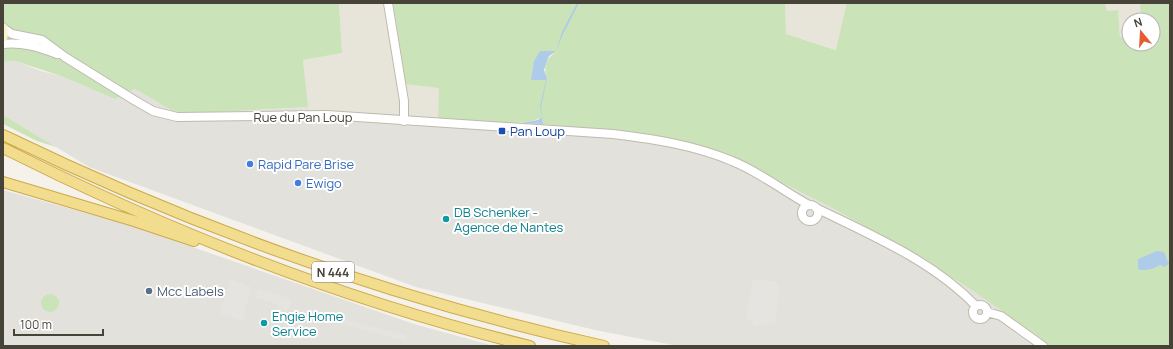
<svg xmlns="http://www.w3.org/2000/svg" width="1173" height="349" viewBox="0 0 1173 349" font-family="Manrope,sans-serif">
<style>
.residential{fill:#e7e4d9}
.industrial{fill:#e3e1dc}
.green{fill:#cbe3b8;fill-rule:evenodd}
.parking{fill:#e6e4e1}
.water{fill:#aecbe9}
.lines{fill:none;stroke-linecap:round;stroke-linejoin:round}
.tertiary-casing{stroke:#bebaae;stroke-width:10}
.secondary-casing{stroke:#cec79f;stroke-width:11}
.trunk-casing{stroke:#cdaa4b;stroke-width:12}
.tertiary{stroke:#fff;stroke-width:8}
.secondary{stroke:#f9f3cf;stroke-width:9}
.trunk{stroke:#f2dc8e;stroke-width:10}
.transit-dot{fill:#1a4fb4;stroke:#fff;stroke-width:1.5}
.shop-dot{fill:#3f7fe0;stroke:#fff;stroke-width:1.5}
.culture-dot{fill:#0f9aa8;stroke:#fff;stroke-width:1.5}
.service-dot{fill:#5c6f8a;stroke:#fff;stroke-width:1.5}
.labels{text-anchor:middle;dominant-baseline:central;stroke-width:4;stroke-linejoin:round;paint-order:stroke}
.shield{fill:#fff;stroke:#7e7b74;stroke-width:1}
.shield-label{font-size:12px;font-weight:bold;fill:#474339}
.street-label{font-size:13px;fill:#474339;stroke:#fff}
.transit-label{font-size:13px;fill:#164399;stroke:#fff;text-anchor:start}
.shop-label{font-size:13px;fill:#366cbe;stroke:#fff;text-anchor:start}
.culture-label{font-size:13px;fill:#0d838f;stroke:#fff;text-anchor:start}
.service-label{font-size:13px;fill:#4e5e75;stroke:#fff;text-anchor:start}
</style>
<rect width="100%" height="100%" fill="#f4f2eb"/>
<path class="residential" d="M339,3H393L398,37L440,88L437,127L308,119L303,60L342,53Z
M785,3H845L846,6L837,50L786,34Z
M1105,3H1140L1141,20H1129V37H1120L1118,10L1107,11Z"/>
<path class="industrial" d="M15,61L41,71L61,76L115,99L135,89L171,110L199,114L308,107L309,119L437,127L438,118L543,124L639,134L763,173L836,210L905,249L970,289L1041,338L1036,346H678L595,330L416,287L89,167L3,115V62Z
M3,190L132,226L414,324L494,346H3Z"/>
<path class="green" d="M3,3H339L342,53L303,60L308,107L186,114L171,110L135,89L115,99L61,76L15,61L3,62Z
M393,3H785L786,34L836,50L846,6L845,3H1105L1107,11L1118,10L1120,37H1129V44H1153V20H1141L1140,3H1170V346H1036L1041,338L970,289L905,249L836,210L763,173L639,134L543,124L542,117C525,129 461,119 438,118L439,88L406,84ZM556,52C546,58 543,67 547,78L534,61Z
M3,115L56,147L37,141L3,124Z
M41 303a9 9 0 1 1 18 0a9 9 0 1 1-18 0Z"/>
<path class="parking" d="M231,279L251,287L243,321L220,313Z
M753,279L776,282L779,288L775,323L753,326V321L746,320Z
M258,289L292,299L288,312L278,309L279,305L255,297Z
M341,319L406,335L407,341L341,324Z"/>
<path class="water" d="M577,3H579L563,34L556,51L549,56L547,61L544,70L547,78L541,107L543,124L521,123L538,120L542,117L540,106L546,80H531L534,61L540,51H556L562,32Z
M1157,251L1164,252L1169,264L1164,267L1160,265C1156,268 1144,272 1138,269V259Z"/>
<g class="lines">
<g class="tertiary-casing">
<path id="tertiary" d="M388,3L404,101V121
M3,28L12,34L42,40L65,57L134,100L153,111L177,117L327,115L613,134C654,139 694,145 732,161C760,172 783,191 809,205
M3,44C22,42 39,47 57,54
M802 213a8 8 0 1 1 16 0a8 8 0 1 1-16 0Z
M816,208C871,235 933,261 976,306
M973 312a7 7 0 1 1 14 0a7 7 0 1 1-14 0Z
M987,312L1001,316L1043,346"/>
</g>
<g class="secondary-casing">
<path id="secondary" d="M3,28V37"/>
</g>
<g class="trunk-casing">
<path id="trunk" d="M3,135C195,228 395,300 604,346
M3,148C170,232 348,302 530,346
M3,182L134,221L194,241"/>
</g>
<use href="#tertiary" class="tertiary"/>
<use href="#secondary" class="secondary"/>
<use href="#trunk" class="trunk"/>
</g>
<rect class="transit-dot" x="498" y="127" width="8" height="8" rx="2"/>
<g class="shop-dot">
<circle cx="250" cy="164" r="4"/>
<circle cx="298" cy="183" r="4"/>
</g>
<g class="culture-dot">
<circle cx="446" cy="219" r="4"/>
<circle cx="264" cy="323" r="4"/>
</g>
<circle class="service-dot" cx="149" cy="291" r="4"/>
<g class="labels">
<rect class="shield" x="312" y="262" width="42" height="20" rx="3"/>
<g class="shield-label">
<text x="333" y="272">N 444</text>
</g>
<g class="street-label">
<text x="303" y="117">Rue du Pan Loup</text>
</g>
<g class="transit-label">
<text x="510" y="131">Pan Loup</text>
</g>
<g class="shop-label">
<text x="258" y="164">Rapid Pare Brise</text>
<text x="306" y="183">Ewigo</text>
</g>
<g class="culture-label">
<text x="454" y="212">DB Schenker -<tspan x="454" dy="15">Agence de Nantes</tspan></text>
<text x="272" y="316">Engie Home<tspan x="272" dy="15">Service</tspan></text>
</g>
<g class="service-label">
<text x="157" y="291">Mcc Labels</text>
</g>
</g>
<rect width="1173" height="349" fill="none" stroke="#474339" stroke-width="8"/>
<g transform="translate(1141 32) rotate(342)"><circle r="19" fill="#ffffff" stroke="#b5b4b0"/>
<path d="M0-3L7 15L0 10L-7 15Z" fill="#e35e32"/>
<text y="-6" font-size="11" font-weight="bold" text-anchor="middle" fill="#474339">N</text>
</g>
<path d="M14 329v6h89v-6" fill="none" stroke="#474339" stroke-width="2"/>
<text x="20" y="329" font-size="12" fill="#474339" stroke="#ffffff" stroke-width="3" paint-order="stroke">100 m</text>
</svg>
